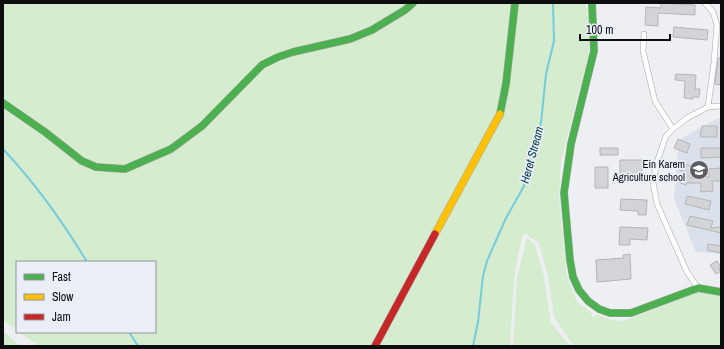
<svg xmlns="http://www.w3.org/2000/svg" width="724" height="349" viewBox="0 0 724 349" font-family="'Archivo Narrow',sans-serif">
<style>
.built{fill:#dbe1ea}
.green{fill:#d6ecce}
.lines{fill:none;stroke-linecap:round;stroke-linejoin:round}
.stream{stroke:#74cbdd;stroke-width:2}
.building{fill:#d3d4d8;stroke:#b4b5b8}
.street-casing{stroke:#a7a8ab;stroke-width:6}
.fast-casing{stroke:#a7a8ab;stroke-width:8}
.slow-casing{stroke:#a7a8ab;stroke-width:8}
.jam-casing{stroke:#a7a8ab;stroke-width:8}
.street{stroke:#fcfdfd;stroke-width:5}
.fast{stroke:#4caf50;stroke-width:7}
.slow{stroke:#ffc107;stroke-width:7}
.jam{stroke:#c62828;stroke-width:7}
.labels{text-anchor:middle;dominant-baseline:central;stroke-width:3.5;stroke-linejoin:round;paint-order:stroke}
.poi-label{font-size:11px;fill:#0c0e10;stroke:#eaeef6;text-anchor:end}
.water-label{font-size:12px;font-style:italic;fill:#013b46;stroke:#eaeef6}
</style>
<rect width="100%" height="100%" fill="#edeff3"/>
<path class="built" d="M721,118V254L696,252L674,199L679,140L716,119Z"/>
<path class="green" d="M3,3H581L585,4L589,13L590,38L588,58L561,161L559,198L567,276L577,302L590,311L594,319L596,314L611,320L624,321L678,300L691,294L701,290L721,295V346H576L570,341L554,317L548,276L539,243L524,233C512,268 513,309 510,346H40L18,332H155V262H17V331L3,320Z
M527,237L535,245L544,277L551,323L570,346H513L517,278Z
M3,331L20,346H3Z"/>
<g class="lines">
<path class="stream" d="M3,149C35,183 63,222 87,262
M129,332L138,346
M473,346L478,322L483,276L487,261L506,218L524,186L533,147L541,123L546,74L554,41L553,3"/>
</g>
<path class="building" d="M661,3L695,5V15L658,13V26L645,25L646,7L661,8Z
M674,27L708,30L707,40L673,37Z
M718,58H721V85L715,84Z
M676,74L696,75L695,89H700L699,97H693V99L684,98L685,81L675,80Z
M702,126H717V137H700Z
M678,139L690,144L687,153L674,148Z
M600,148H618V155H600Z
M701,148H721V157L701,158Z
M620,160H642V181H620Z
M681,163L695,167L691,178L709,177V169L721,168V181H712L713,191L701,192V183H687L686,185L680,183L685,172L679,170Z
M595,167H608V188H595Z
M687,196L711,201L709,210L685,204Z
M621,199L647,200L646,215H638V211L620,210Z
M690,216L713,221L711,228L721,227V233L687,225Z
M620,227L648,228L647,240L630,239V245H619Z
M708,244L721,246V253L707,250Z
M630,254L631,279L597,282L596,260L624,258L623,255Z
M717,261L721,267L719,269L721,271L716,274L710,265Z"/>
<g class="lines">
<g class="street-casing">
<path id="street" d="M705,3L713,12L717,25L714,62L708,107
M644,34L643,51L655,101L673,129
M698,288L687,272L657,204L653,182L657,162L666,136L673,129L687,118L708,107L721,106"/>
</g>
<g class="fast-casing">
<path id="fast" d="M592,3L594,51L571,144L564,193L570,260L573,277L579,290L588,301L599,309L610,313H631L698,288L721,292
M3,103L45,132L82,161L96,167L125,169L171,149L202,126L262,65L278,57L293,52L350,39L372,30L405,10L413,3
M500,114L506,84L515,3"/>
</g>
<g class="slow-casing">
<path id="slow" d="M435,234L500,114"/>
</g>
<g class="jam-casing">
<path id="jam" d="M375,346L435,234"/>
</g>
<use href="#street" class="street"/>
<use href="#fast" class="fast"/>
<use href="#slow" class="slow"/>
<use href="#jam" class="jam"/>
</g>
<defs>
<g id="school-disc" transform="scale(1)"><circle r="9.5" fill="#5b5d5f" stroke="#eaeef6"/><path d="M0-5L7-2L0 1L-7-2ZM-4 1L0 2.5L4 1V4Q0 6-4 4Z" fill="#fff"/></g>
</defs>
<g fill-rule="evenodd">
<use href="#school-disc" x="699" y="170"/>
</g>
<g class="labels">
<g class="poi-label">
<text x="685" y="164">Ein Karem<tspan x="685" dy="13">Agriculture school</tspan></text>
</g>
<g class="water-label">
<text transform="translate(532 155) rotate(-75)">Heret Stream</text>
</g>
</g>
<rect width="724" height="349" fill="none" stroke="#0c0e10" stroke-width="8"/>
<rect x="16" y="261" width="140" height="72" fill="#eaeef6" stroke="#91949a"/>
<rect x="24" y="274" width="20" height="6" fill="#4caf50" stroke="#91949a"/>
<text x="52" y="281" font-size="12" fill="#0c0e10">Fast</text>
<rect x="24" y="294" width="20" height="6" fill="#ffc107" stroke="#91949a"/>
<text x="52" y="301" font-size="12" fill="#0c0e10">Slow</text>
<rect x="24" y="314" width="20" height="6" fill="#c62828" stroke="#91949a"/>
<text x="52" y="321" font-size="12" fill="#0c0e10">Jam</text>
<path d="M580 34v6h90v-6" fill="none" stroke="#0c0e10" stroke-width="2"/>
<text x="586" y="34" font-size="12" fill="#0c0e10" stroke="#eaeef6" stroke-width="3" paint-order="stroke">100 m</text>
</svg>
